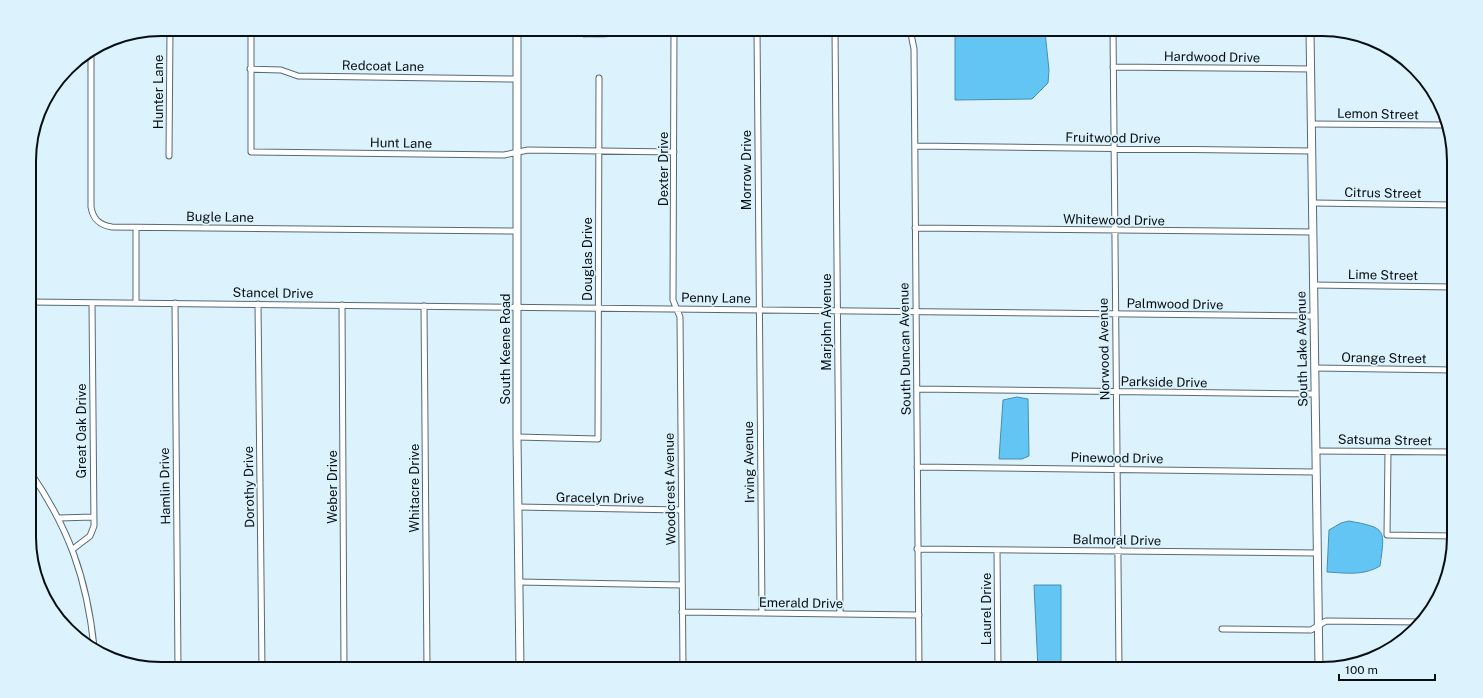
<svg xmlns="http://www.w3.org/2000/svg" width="1483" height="698" viewBox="0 0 1483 698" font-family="'Public Sans',sans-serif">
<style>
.water{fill:#62c5f3;stroke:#478eb0}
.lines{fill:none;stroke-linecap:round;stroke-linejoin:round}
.street-casing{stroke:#576a74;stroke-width:7}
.secondary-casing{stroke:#576a74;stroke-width:9}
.street{stroke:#fff;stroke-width:5}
.secondary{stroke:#fff;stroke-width:7}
.labels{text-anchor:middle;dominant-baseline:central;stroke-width:3.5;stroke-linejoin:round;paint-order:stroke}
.street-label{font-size:13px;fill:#080f13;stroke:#dcf2fd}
.rim{fill:none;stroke:#080f13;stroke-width:2}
</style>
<rect width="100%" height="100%" fill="#dcf2fd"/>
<path class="water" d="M566,29H625C615,40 597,36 583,37V33L567,31Z
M955,29H1038L1045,32L1049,70L1048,83L1032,99L955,100Z
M1017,397L1028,399L1029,456L1022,459H999L1003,400Z
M1349,521C1387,528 1385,529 1380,566C1363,576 1346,573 1327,572L1329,530L1341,523Z
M1034,585H1061V669H1038Z"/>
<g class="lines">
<g class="street-casing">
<path id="street" d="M251,29V152L504,155L528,150L674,152
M674,29L673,300L680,317L683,669
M757,29L762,613
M835,29L840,614
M910,29L914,49L919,669
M1113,29L1119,669
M91,51V207C93,219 99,225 112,227L517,231
M1113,67L1311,69
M250,69L281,70L298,76L517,79
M1311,124L1445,125
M915,146L1312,151
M169,156L170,29
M1313,203L1453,205
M136,228V303
M915,228L1313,232
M1313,285L1453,287
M30,302L1314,316
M175,303L178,669
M258,304L262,669
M342,305L344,669
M424,306L427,669
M1314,368L1454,370
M917,389L1314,394
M517,437L598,439L599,78
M1316,451L1454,452
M1388,452L1387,535L1454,536
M917,467L1316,472
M30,472C69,528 87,579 94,647
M518,507L681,510
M59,518L93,517
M73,549L90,536L94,526L92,303
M917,549L1317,553
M997,550L998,669
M519,582L682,585
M682,612L919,615
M1222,629L1311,630L1326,621L1422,622"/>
</g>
<g class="secondary-casing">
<path id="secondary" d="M517,29V437L520,669
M1310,29L1319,669"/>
</g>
<use href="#street" class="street"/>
<use href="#secondary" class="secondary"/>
</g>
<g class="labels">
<g class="street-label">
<text transform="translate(1212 57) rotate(1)">Hardwood Drive</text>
<text transform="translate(383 66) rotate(1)">Redcoat Lane</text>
<text transform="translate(158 92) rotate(-90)">Hunter Lane</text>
<text transform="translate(1378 114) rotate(1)">Lemon Street</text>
<text transform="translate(1113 138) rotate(1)">Fruitwood Drive</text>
<text transform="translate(401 143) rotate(1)">Hunt Lane</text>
<text transform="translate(663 169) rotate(-90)">Dexter Drive</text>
<text transform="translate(746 170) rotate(-90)">Morrow Drive</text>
<text transform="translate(1383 193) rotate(1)">Citrus Street</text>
<text transform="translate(220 217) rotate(1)">Bugle Lane</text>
<text transform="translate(1114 220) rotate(1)">Whitewood Drive</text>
<text transform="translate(587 259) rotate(-90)">Douglas Drive</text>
<text transform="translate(1383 275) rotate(1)">Lime Street</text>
<text transform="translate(273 293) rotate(1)">Stancel Drive</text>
<text transform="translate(716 298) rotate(1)">Penny Lane</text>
<text transform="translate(1175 304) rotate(1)">Palmwood Drive</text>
<text transform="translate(826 322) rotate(-90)">Marjohn Avenue</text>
<text transform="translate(505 349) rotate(-90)">South Keene Road</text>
<text transform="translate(905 349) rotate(-91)">South Duncan Avenue</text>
<text transform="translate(1104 349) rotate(-91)">Norwood Avenue</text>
<text transform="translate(1302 349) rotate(-91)">South Lake Avenue</text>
<text transform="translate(1384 358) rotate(1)">Orange Street</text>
<text transform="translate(1164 382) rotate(1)">Parkside Drive</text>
<text transform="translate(81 431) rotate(-90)">Great Oak Drive</text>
<text transform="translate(1385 440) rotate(1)">Satsuma Street</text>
<text transform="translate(1117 458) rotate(1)">Pinewood Drive</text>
<text transform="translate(749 462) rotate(-91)">Irving Avenue</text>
<text transform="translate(165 486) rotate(-91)">Hamlin Drive</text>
<text transform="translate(249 487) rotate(-91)">Dorothy Drive</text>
<text transform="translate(332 487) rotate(-90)">Weber Drive</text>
<text transform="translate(414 488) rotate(-90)">Whitacre Drive</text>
<text transform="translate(670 489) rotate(-91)">Woodcrest Avenue</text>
<text transform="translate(600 498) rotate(1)">Gracelyn Drive</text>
<text transform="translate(1117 540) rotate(1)">Balmoral Drive</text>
<text transform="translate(801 603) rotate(1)">Emerald Drive</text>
<text transform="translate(986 609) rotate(-90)">Laurel Drive</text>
</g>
</g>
<path d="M0 0H1483V698H0ZM161 36H1322A125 125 0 0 1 1447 161V537A125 125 0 0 1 1322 662H161A125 125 0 0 1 36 537V161A125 125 0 0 1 161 36Z" fill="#dcf2fd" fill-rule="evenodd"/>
<path class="rim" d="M161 36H1322A125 125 0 0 1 1447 161V537A125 125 0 0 1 1322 662H161A125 125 0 0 1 36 537V161A125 125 0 0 1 161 36Z"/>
<path d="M1339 674v6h96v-6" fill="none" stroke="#080f13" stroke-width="2"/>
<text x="1345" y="674" font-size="12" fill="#080f13" stroke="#dcf2fd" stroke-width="3" paint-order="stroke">100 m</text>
</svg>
